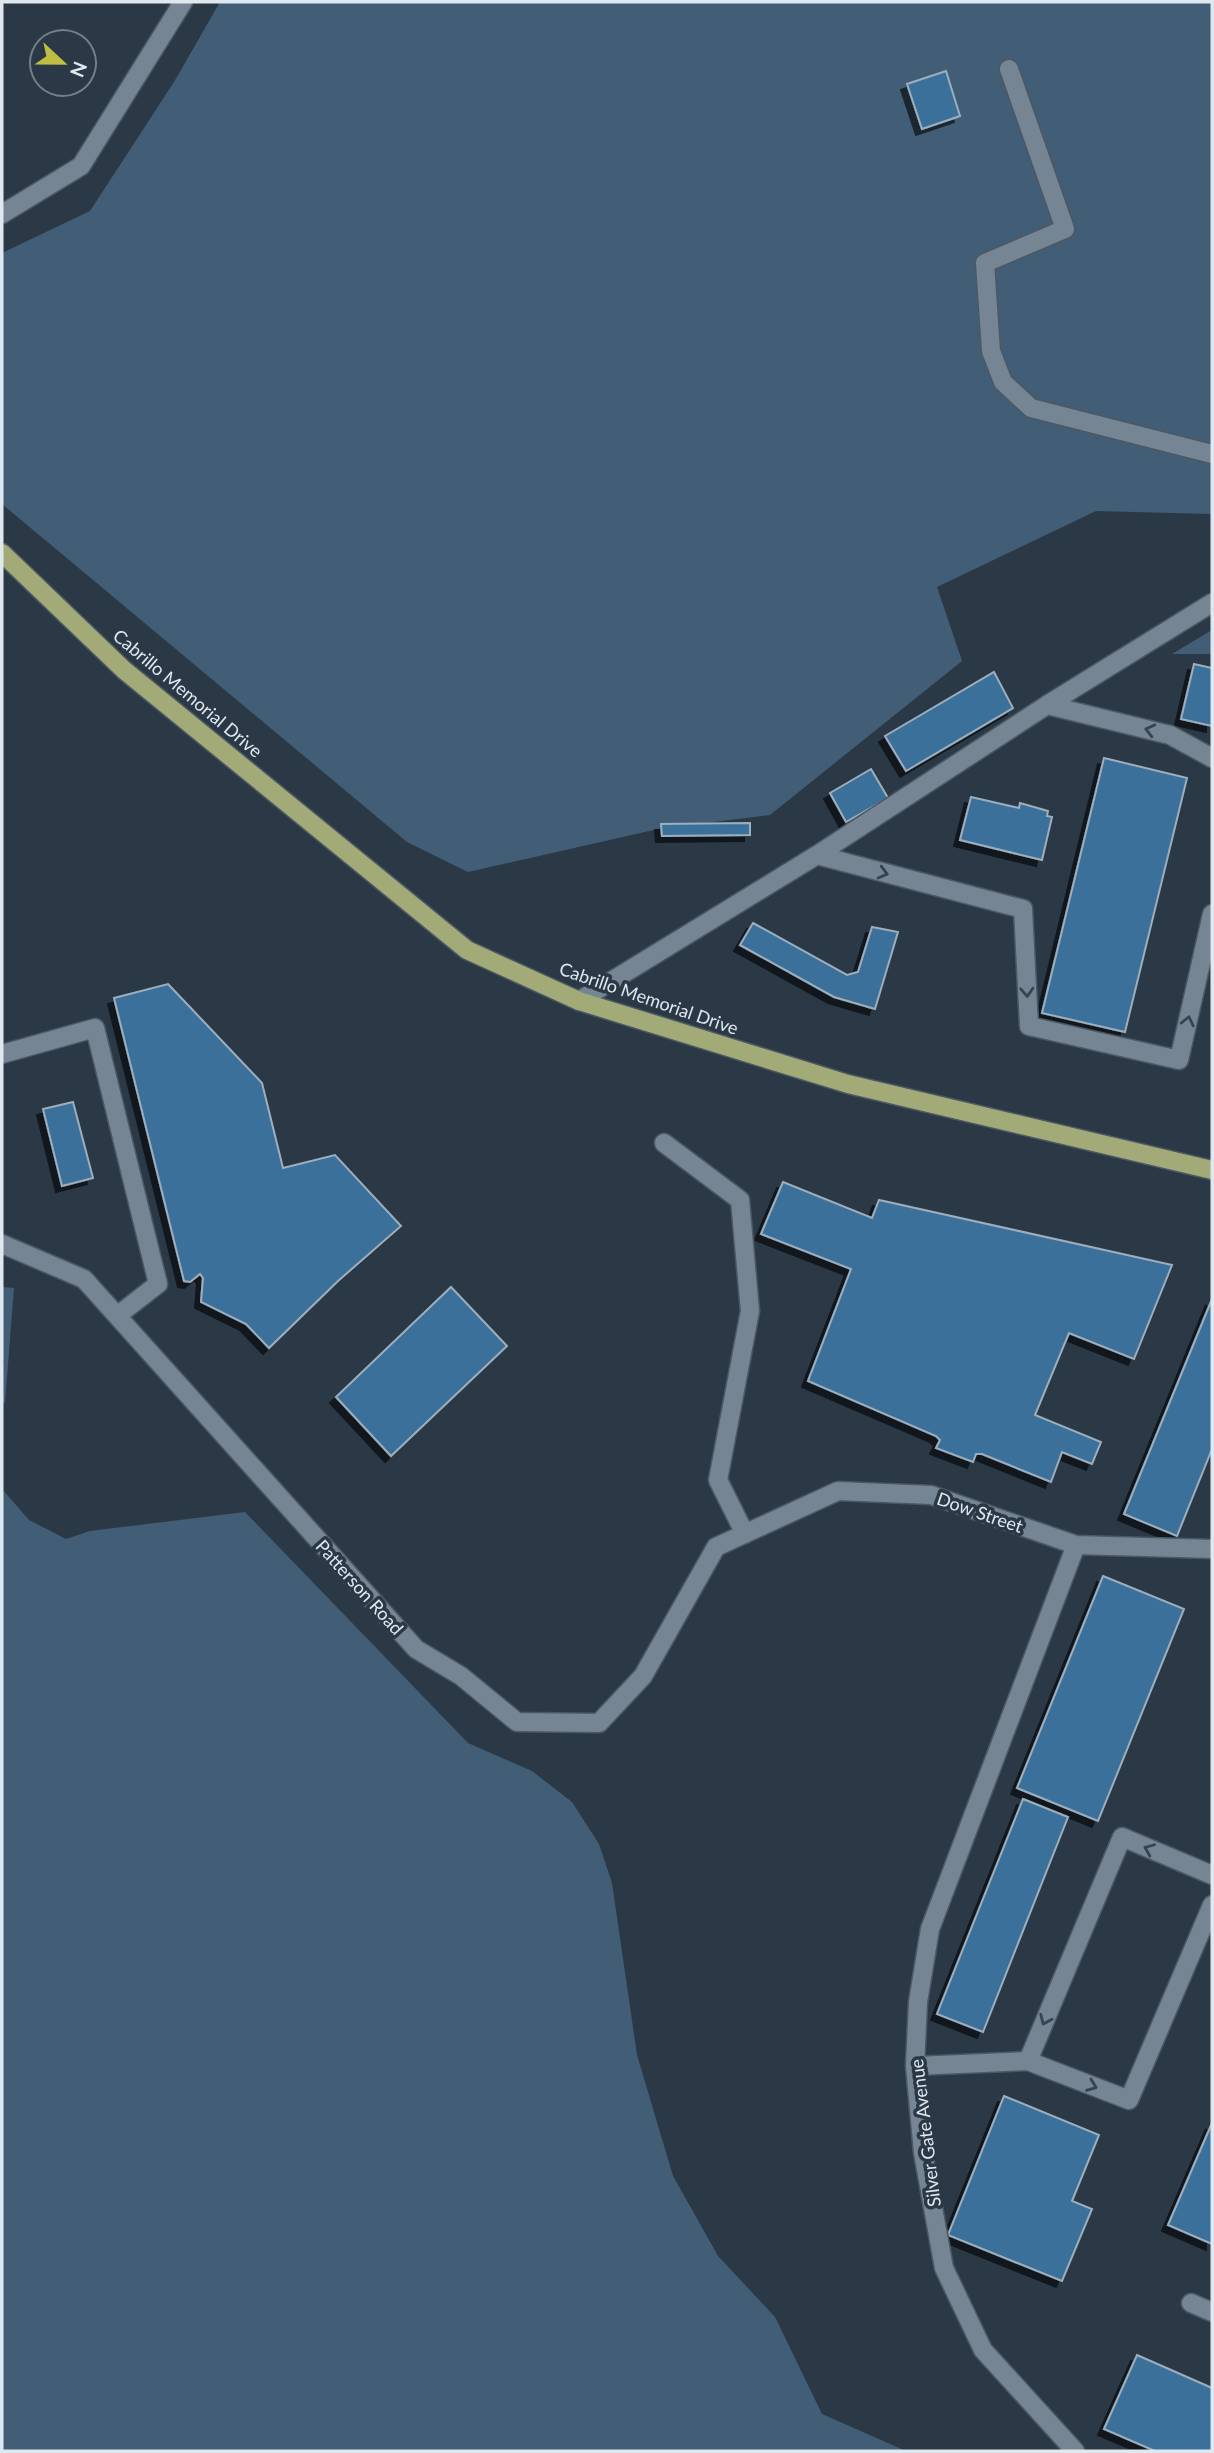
<svg xmlns="http://www.w3.org/2000/svg" width="1214" height="2453" viewBox="0 0 1214 2453" font-family="Lato,sans-serif">
<style>
.green{fill:#425e77}
.building{fill:#3b6f9a;stroke:#9daebd;stroke-width:2;filter:url(#shadow)}
.lines{fill:none;stroke-linecap:round;stroke-linejoin:round}
.minor-casing{stroke:#4c5863;stroke-width:21}
.major-casing{stroke:#4c5863;stroke-width:21}
.minor{stroke:#758593;stroke-width:18}
.major{stroke:#a2aa77;stroke-width:18}
.oneway{stroke:#364452}
.labels{text-anchor:middle;dominant-baseline:central;stroke-width:7;stroke-linejoin:round;paint-order:stroke}
.street-label{font-size:18px;fill:#dfe8ef;stroke:#2b3946}
</style>
<defs>
<filter id="shadow"><feDropShadow dx="-6" dy="6" stdDeviation="0" flood-color="#0009"/></filter>
</defs>
<rect width="100%" height="100%" fill="#2b3946"/>
<path class="green" d="M220,2H1212V514L1096,511L937,587L962,661L770,815L658,829L468,872L407,842L2,504V253L90,211L174,82Z
M1212,630V654H1172Z
M2,1287L14,1288L5,1402L2,1406Z
M2,1489L29,1520L66,1539L90,1531L245,1512L468,1743L532,1771L572,1802L599,1844L612,1883L637,2055L673,2176L718,2256L775,2317L822,2414L906,2451H2Z"/>
<path class="building" d="M946,71L960,116L922,129L907,84Z
M1194,664L1212,668V726L1181,719Z
M994,672L1013,708L906,771L885,736Z
M1104,758L1187,778L1125,1032L1042,1013Z
M871,769L888,798L846,822L830,793Z
M971,797L1019,808L1020,803L1048,811L1047,816L1052,817L1042,860L960,840Z
M750,823V835L662,836L661,824Z
M753,923L847,975L858,972L872,927L898,932L875,1009L834,997L740,945Z
M168,984L262,1083L283,1168L335,1155L401,1226L338,1281L269,1348L246,1324L201,1302L203,1278L200,1274L190,1282L184,1281L114,998Z
M73,1102L93,1178L62,1186L43,1109Z
M783,1182L872,1218L879,1200L1172,1265L1134,1359L1069,1333L1035,1415L1101,1442L1092,1464L1062,1452L1051,1482L982,1454H976L973,1462L936,1448L940,1440L936,1436L808,1381L851,1269L761,1234Z
M451,1287L507,1346L391,1456L336,1397Z
M1212,1299V1449L1177,1536L1124,1514Z
M1103,1576L1184,1609L1098,1821L1017,1788Z
M1023,1799L1068,1817L983,2032L937,2014Z
M1004,2096L1099,2135L1072,2201L1092,2209L1062,2281L948,2235Z
M1212,2123V2244L1168,2225Z
M1137,2355L1212,2388V2451H1155L1104,2429Z"/>
<g class="lines">
<g class="minor-casing">
<path id="minor" d="M1009,69L1065,229L985,263L991,351L1003,382L1031,408L1212,454
M2,214L81,166L183,2
M1047,705L1170,735L1212,758
M817,855L1023,909L1029,1026L1179,1060L1212,914
M579,1001L817,855L1047,705L1212,603
M2,1054L95,1028L158,1284L117,1316
M664,1143L740,1200L750,1311L718,1480L745,1534
M2,1244L84,1279L416,1649L461,1676L517,1722L599,1723L643,1676L716,1547L838,1491L931,1495L1076,1545L1212,1549
M1028,2061L1122,1837L1212,1875
M915,2066L1028,2061L1129,2100L1212,1905
M1191,2303L1212,2312
M1075,2451L983,2350L944,2268L923,2153L915,2066L918,2002L930,1929L1076,1545"/>
</g>
<g class="major-casing">
<path id="major" d="M2,553L124,670L467,950L579,1001L848,1084L1212,1170"/>
</g>
<use href="#minor" class="minor"/>
<use href="#major" class="major"/>
</g>
<defs><path id="oneway-chevron" d="M-2-3.5L2.5 0L-2 3.5" fill="none" stroke-width="1.6" stroke-linecap="round" stroke-linejoin="round" transform="scale(1.75)"/></defs>
<g class="oneway">
<use href="#oneway-chevron" transform="translate(1150 730) rotate(-166)"/>
<use href="#oneway-chevron" transform="translate(883 873) rotate(15)"/>
<use href="#oneway-chevron" transform="translate(1027 992) rotate(87)"/>
<use href="#oneway-chevron" transform="translate(1188 1021) rotate(-77)"/>
<use href="#oneway-chevron" transform="translate(1149 1849) rotate(-157)"/>
<use href="#oneway-chevron" transform="translate(1045 2020) rotate(113)"/>
<use href="#oneway-chevron" transform="translate(1092 2086) rotate(21)"/>
</g>
<g class="labels">
<g class="street-label">
<text transform="translate(188 693) rotate(40)">Cabrillo Memorial Drive</text>
<text transform="translate(649 998) rotate(19)">Cabrillo Memorial Drive</text>
<text transform="translate(980 1512) rotate(19)">Dow Street</text>
<text transform="translate(360 1587) rotate(48)">Patterson Road</text>
<text transform="translate(925 2133) rotate(-97)">Silver Gate Avenue</text>
</g>
</g>
<rect width="1214" height="2453" fill="none" stroke="#dfe8ef" stroke-width="7"/>
<g transform="translate(63 63) rotate(112)"><circle r="33" fill="#2b3946" stroke="#737f8a" stroke-width="2"/>
<path d="M0-5L12 26L0 18L-12 26Z" fill="#bebf42"/>
<text y="-10" font-size="19" font-weight="bold" text-anchor="middle" fill="#dfe8ef">N</text>
</g>
</svg>
